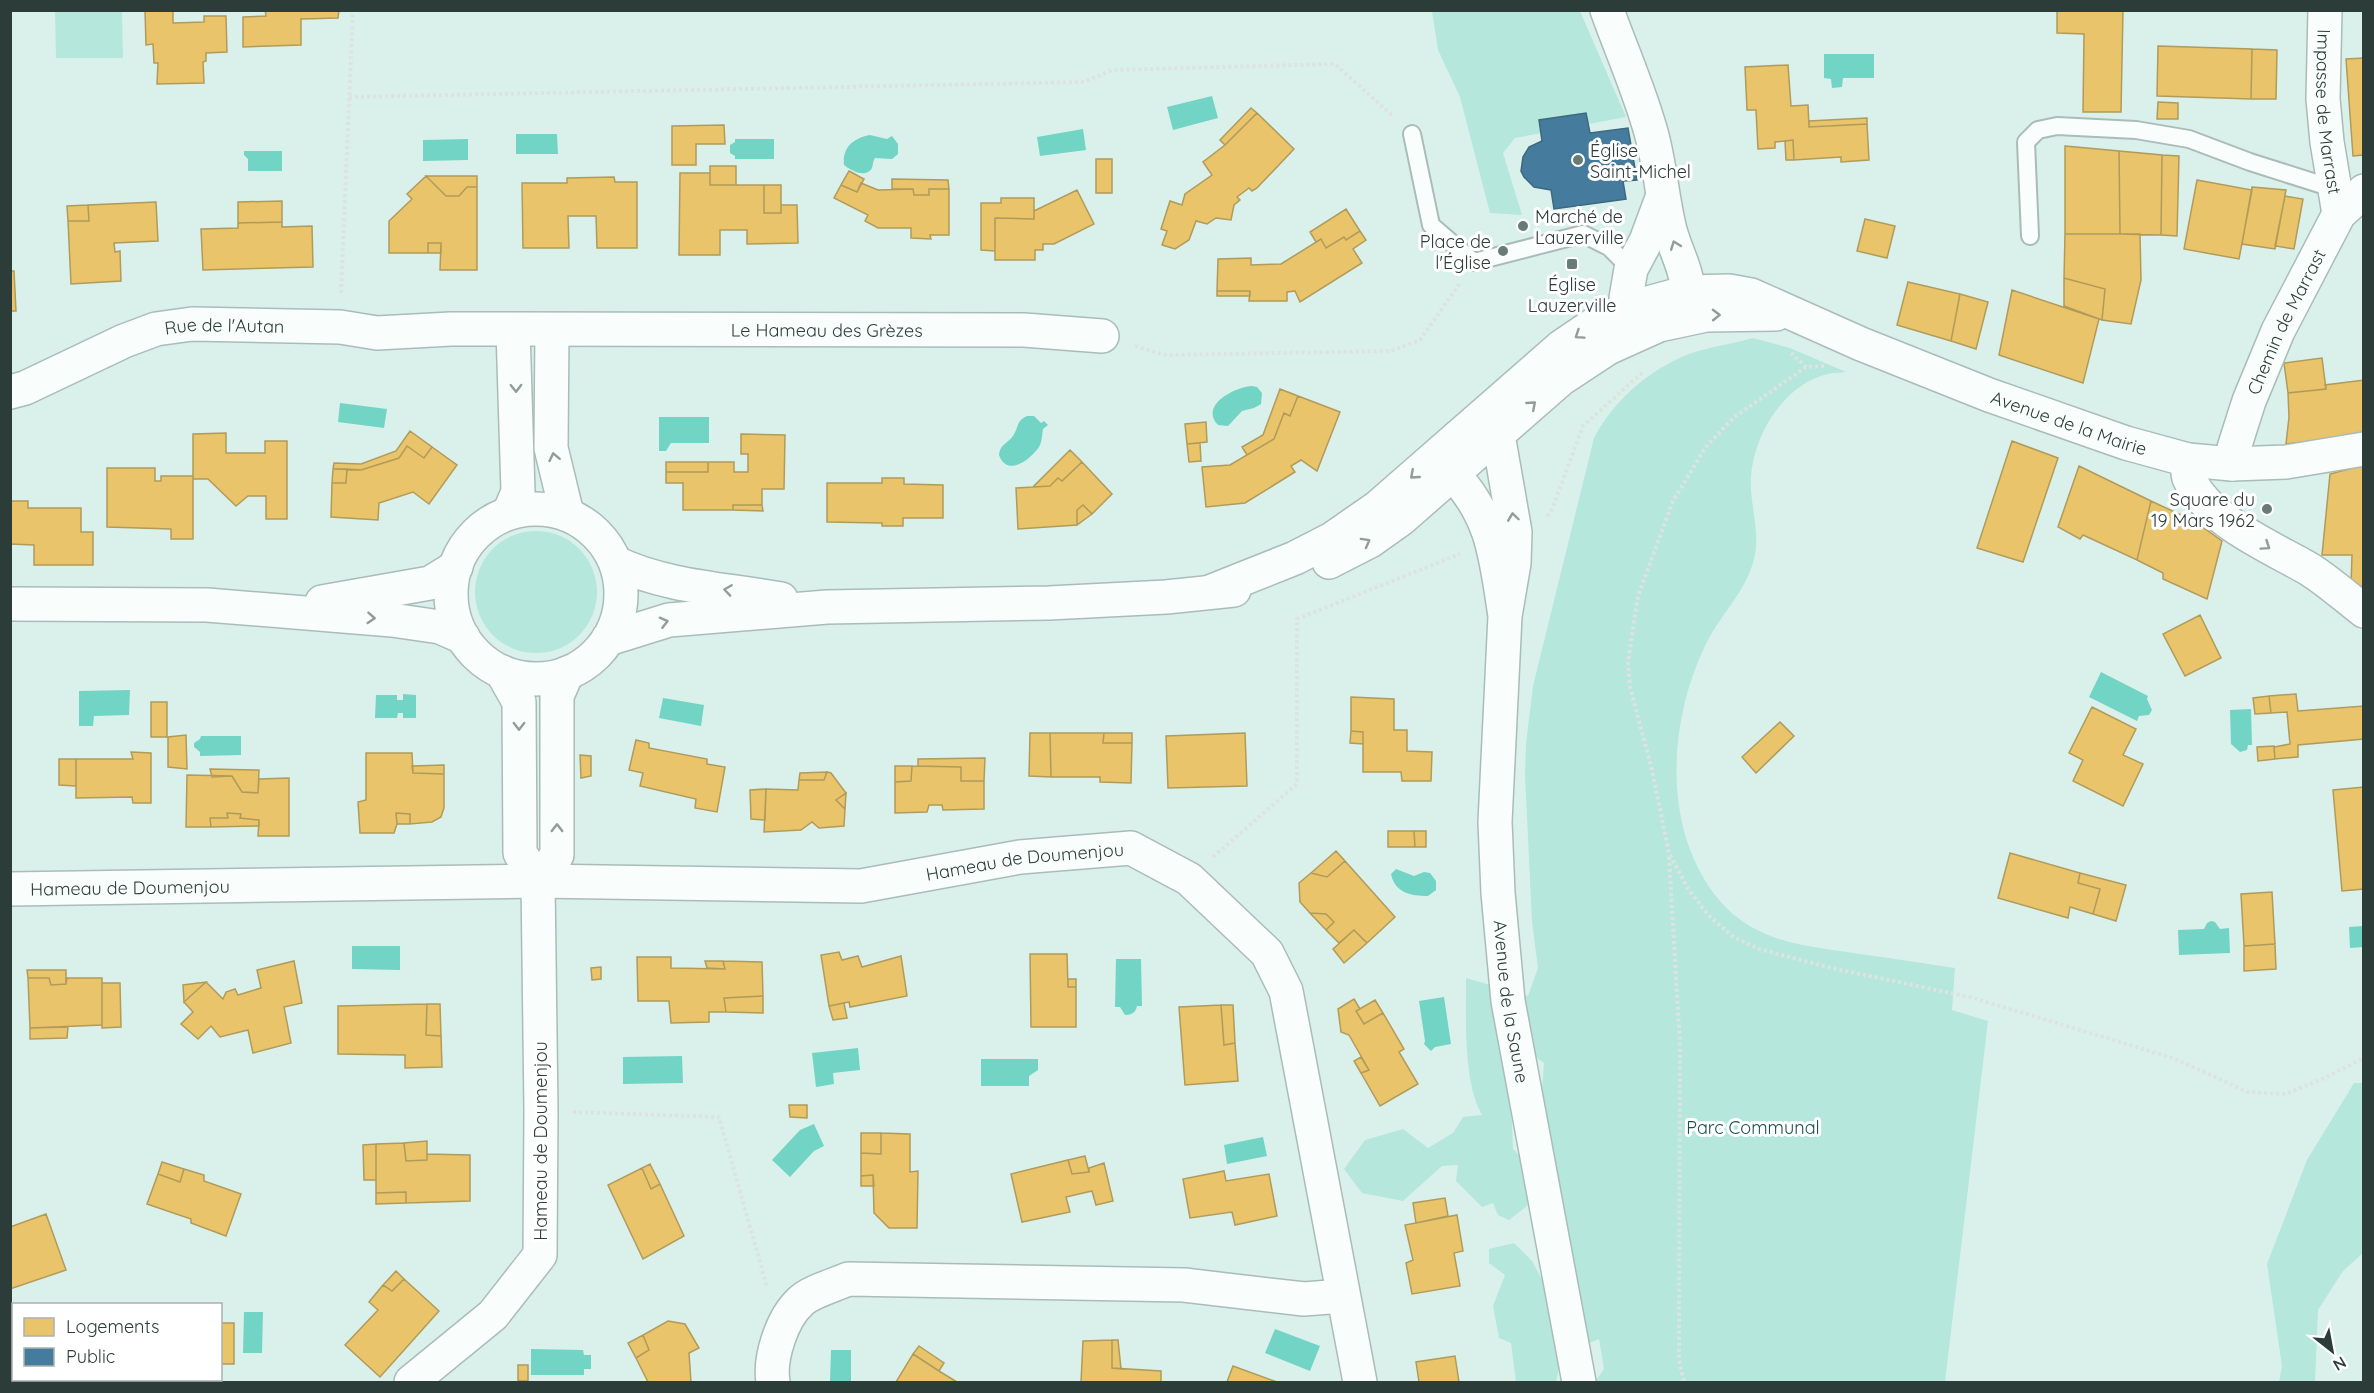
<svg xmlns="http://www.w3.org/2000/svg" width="2374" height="1393" viewBox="0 0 2374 1393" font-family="Quicksand,sans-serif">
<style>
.green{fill:#b5e7dc}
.water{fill:#72d4c4}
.homes{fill:#e9c46a;stroke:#b09b5b;stroke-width:1.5}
.public{fill:#457b9d;stroke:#3e687f;stroke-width:1.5}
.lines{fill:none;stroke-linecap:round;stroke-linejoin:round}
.service-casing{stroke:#aabcb8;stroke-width:20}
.minor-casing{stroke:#aabcb8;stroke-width:36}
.tertiary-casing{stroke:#aabcb8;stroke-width:36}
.path{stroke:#dce3e2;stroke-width:4;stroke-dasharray:3 3;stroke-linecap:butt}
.service{stroke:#f9fdfc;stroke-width:16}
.minor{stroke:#f9fdfc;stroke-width:33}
.tertiary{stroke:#f9fdfc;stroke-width:33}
.oneway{stroke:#929c9a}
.poi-dot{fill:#697b77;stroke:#fff;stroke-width:2}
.labels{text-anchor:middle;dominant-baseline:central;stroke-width:6;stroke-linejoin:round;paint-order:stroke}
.street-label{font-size:18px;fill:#2c3c39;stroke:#fff}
.poi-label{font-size:18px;fill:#2c3c39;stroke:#fff;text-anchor:start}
.park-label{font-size:18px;fill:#195047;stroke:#fff}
</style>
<rect width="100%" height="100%" fill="#daf1eb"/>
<path class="green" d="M55,11H122L123,58H56Z
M1432,11H1580L1626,117L1515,138L1503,153L1522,215L1490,213L1460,97L1438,50Z
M1753,338L1790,348L1846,372C1840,373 1834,372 1828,374C1780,385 1748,444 1751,490C1753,517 1761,540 1752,566C1742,596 1717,619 1704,648C1669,722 1662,826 1715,895C1752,943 1805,946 1861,954C1893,959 1924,963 1955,968L1952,1010L1988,1021L1945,1382H1595L1604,1369L1599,1339L1562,1354L1556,1382H1516L1511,1343L1499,1338L1493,1306L1505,1275L1489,1263V1249L1514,1243L1532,1261L1559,1311L1541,1101L1544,1063L1520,1045L1510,1078L1513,1149L1534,1171L1527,1206L1509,1220L1498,1215L1493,1203L1482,1207L1456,1181L1458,1165L1442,1166L1403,1201L1362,1193L1344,1169L1365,1140L1403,1129L1428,1148L1453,1133L1463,1117L1482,1115C1463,1082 1466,1018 1466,978L1528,996L1538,968L1532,922L1525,775L1526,744L1533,686L1594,438C1615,398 1654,365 1698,351C1716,346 1735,343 1753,338Z
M475 592a61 61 0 1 1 122 0a61 61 0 1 1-122 0Z
M2354,1083H2363V1253L2343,1271L2318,1310L2315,1382H2279L2282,1366L2267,1264L2307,1160Z"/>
<path class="water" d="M1824,54H1874V78H1843L1842,87L1832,88L1831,79L1824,78Z
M1212,96L1218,118L1173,130L1167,107Z
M1083,129L1086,150L1040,156L1037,137Z
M516,134H557L558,154H516Z
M870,135L887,139L892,136L898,144V154L892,159L875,158C873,161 873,164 872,168C866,179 850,170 844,165C842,147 854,138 870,135Z
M468,139V160L423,161V140Z
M735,139H774V159H735V156L730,153V145L735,142Z
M244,151H282V171H248V159L244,155Z
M1252,386L1257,387L1262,393L1261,404L1254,408L1242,411L1228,426L1218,425C1199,405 1235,387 1252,386Z
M340,403L387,409L384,428L338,422Z
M1027,416H1034L1041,423L1044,421L1048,425L1043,429C1042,435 1042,442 1039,447C1029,461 1007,477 999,455C1000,444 1007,444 1013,436C1019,427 1016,421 1027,416Z
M659,417H709V443H671L666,451H659Z
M2101,672L2148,696L2147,699L2152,710L2149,715L2139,716L2137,721L2089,697Z
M130,690L129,715L94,716L93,726H79V691Z
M403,694L416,695V718H403V713H398L397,718H375L376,695H397V700H403Z
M663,698L704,705L701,726L659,718Z
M2251,709L2252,745H2248L2247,750L2240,752L2231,744L2230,710Z
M201,736H241V755L200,756V752L194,747V743L200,739Z
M1396,869L1414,876L1424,872L1430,873L1436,881V890L1428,896C1411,896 1395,893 1391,874Z
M2211,921L2215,922L2220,929L2229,928L2230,953L2179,955L2178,930L2204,929L2207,923Z
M2363,926V947L2350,948L2349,927Z
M352,946H400V970L352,969Z
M1116,959H1141L1142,1006H1137C1136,1012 1132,1015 1125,1015L1120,1007H1115Z
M1444,997L1451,1044L1435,1047L1431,1051L1424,1044L1425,1041L1419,1001Z
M858,1048L860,1070L833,1073L834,1084L816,1087L812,1053Z
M682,1056L683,1083L623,1084V1057Z
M981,1059H1038V1070L1029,1076V1086H981Z
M814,1124L824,1146L814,1151L790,1177L772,1160L800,1130Z
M1263,1137L1267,1156L1227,1164L1224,1145Z
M244,1312H263L262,1353H243Z
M1275,1329L1320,1346L1310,1371L1265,1353Z
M531,1349L583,1350L584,1355H591V1369H584V1375H531Z
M831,1350H851V1382H830Z"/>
<path class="homes" d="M173,10V23L204,22V16H226L227,52L206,53V61L203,62L204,83L157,84L158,63H154L153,44L146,45L145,11Z
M265,10H339L338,18L301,19V45L243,47V17L266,16Z
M2057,10H2123L2121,112H2083L2084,34L2057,33Z
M2158,46L2252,49L2251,99L2157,96Z
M2252,49L2277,50L2276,99H2251Z
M2364,58V155L2353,156L2346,59Z
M1788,65L1791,106L1808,105L1809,127L1867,124L1869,160L1841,162V157L1794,160L1793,140L1775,142V148L1758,149L1756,110H1747L1745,67Z
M2158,102L2178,103V119H2157Z
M1251,108L1257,113L1225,145L1220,140Z
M1257,113L1294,149L1257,188L1252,191L1249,188L1237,197L1240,200L1234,205L1231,220L1216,218L1207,224L1196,221L1189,240L1175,249L1162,245L1167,231L1161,229L1170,201L1182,205L1185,194L1212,175L1203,162L1225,145Z
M1867,118V124L1809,127V121Z
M724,125L725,144H696V165H672V126Z
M1793,140L1794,160H1786L1785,141Z
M2065,146L2119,151L2120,234H2065Z
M2119,151L2162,155L2161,235L2120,234Z
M2162,155L2179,156L2177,236L2161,235Z
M1096,159H1112V193H1096Z
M710,166H736V185H710Z
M849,171L864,179L857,192L841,185Z
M680,173H710V185H764V213H781V205H797L798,243L747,244V230H720V255H679Z
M426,176L446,196H459L467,187H477V270H440L441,243H428V253H389V221L412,199L407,194Z
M426,176H477V187H467L459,196H446Z
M614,177L615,182H637V248H597L596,216H568L569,248H523L522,183H567V178Z
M892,179L948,180L949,189H929V195H914L913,189H892Z
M2197,180L2252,190L2239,259L2184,249Z
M861,183L878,190L913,189L914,195H929V189H949V235H930L931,239L911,238V228H878L865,221L868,215L834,198L841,185L857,192Z
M764,185H781V213H764Z
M2252,187L2286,190L2275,249L2242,244Z
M1077,190L1094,224L1054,244H1043V250H1035V260H995V218L1034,219V211Z
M2285,196L2303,199L2294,249L2275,246Z
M1001,198H1034V219L995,218V251L981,250V203H1001Z
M282,201V222L238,223V202Z
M156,202L158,241L114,243L115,252L120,251L121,281L71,284L68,221H89L88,205Z
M88,205L89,221H68L67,206Z
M1346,209L1360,231L1346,240L1344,237L1326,248L1321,239L1316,242L1310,232Z
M1865,219L1895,226L1887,258L1857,251Z
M282,222V227L312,226L313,267L203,270L201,229L238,228V223Z
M1360,231L1366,240L1353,249L1362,263L1300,302L1295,291L1287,292V301H1249L1250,291H1217L1218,259L1251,258V265L1281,264L1321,239L1326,248L1344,237L1346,240Z
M2065,234H2140L2141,280L2131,324L2102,320L2105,289L2064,278Z
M428,243H441V253H428Z
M10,271H14L16,311H10Z
M2064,278L2105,289L2102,320L2064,306Z
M1908,282L1960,294L1951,341L1897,325Z
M2012,290L2099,319L2083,383L1999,355Z
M1217,291H1250V296H1217Z
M1960,294L1988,302L1976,349L1951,341Z
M2322,358L2326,389L2288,393L2284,363Z
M2364,380V435L2286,444L2289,417L2288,393L2326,389L2325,385Z
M1280,389L1298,396L1290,416L1284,413L1274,439L1247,455L1242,447L1263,435Z
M1298,396L1340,412L1317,471L1301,460L1291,466L1295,472L1245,503L1206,507L1202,467L1230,465L1274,439L1284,413L1290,416Z
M1206,422L1207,442L1187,444L1185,424Z
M410,431L432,447L424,458L407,446L399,458L361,470L333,469L334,463L361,464L396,451Z
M226,433V453H265V441H287V519H266V496H248L236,506L208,479H193V434Z
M741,434L785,435L784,489H762V505H733V510H683V483H666V472H708V462H734V472H748V454H741Z
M2012,441L2058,458L2023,562L1977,548Z
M1200,443L1201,461L1189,462L1187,444Z
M407,446L424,458L432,447L457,465L429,504L413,492L379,503L378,520L331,517L332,483H346L347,469L361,470L399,458Z
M1070,450L1082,462L1062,481L1058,478L1050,486L1033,487Z
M666,462H708V472H666Z
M1082,462L1112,494L1092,514L1083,505L1077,510V525L1018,529L1016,488L1050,486L1058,478L1062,481Z
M2364,465V595L2351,585L2352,555H2322L2330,474Z
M2079,466L2151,501L2137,560L2083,535L2080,539L2058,527Z
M107,468H155V481H161V476H193V539H171V529L107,527Z
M333,469H347L346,483H332Z
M882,478H904V484L943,485V518H903V526H882V523L827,522V483H882Z
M10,501H28V508H81V532H93V565H34V545L10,544Z
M2151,501L2194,521L2222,541L2207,599L2163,579V573L2137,560Z
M733,505H762L763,511L733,510Z
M1083,505L1092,514L1077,525V510Z
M2200,615L2221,658L2185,676L2163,634Z
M2296,694L2298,711L2364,706V739L2298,745V757L2275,759L2274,747L2290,744L2287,712L2271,713L2269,696Z
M2269,696L2271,713L2255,714L2253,698Z
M1351,697L1394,699V730H1407V751L1432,752L1431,781H1402L1401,772H1363V732L1351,731Z
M151,702H167V737H151Z
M2092,707L2136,729L2123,755L2143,764L2123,806L2073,781L2083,760L2069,753Z
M1780,722L1794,736L1756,773L1742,757Z
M1351,731L1363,732V744L1350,743Z
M1030,733H1050L1051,777L1029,776Z
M1050,733H1104L1103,743H1132L1131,783L1100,782V777H1051Z
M1104,733H1132V743H1103Z
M1245,733L1247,786L1168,788L1166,736Z
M186,735L187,769L168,767V737Z
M636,740L649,743V748L707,759V764L725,767L717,812L695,808L696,799L640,786L643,773L629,770Z
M2274,746L2275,759L2258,761L2257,747Z
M131,752L151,753V803H133L132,797L76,798V759H133Z
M366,753H412L413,773L444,774V808L441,817L432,822L410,824V814L396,813L397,824L394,833H360L358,802L366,800Z
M580,755L591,756V776L581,778Z
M985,758L984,781H961V767L918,766V759Z
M59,759H76V786L59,785Z
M444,765V774L413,773L412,766Z
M895,766H912L911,781L895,782Z
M912,766L961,767V781H984V809L943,810L942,805H929L927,812L895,813V782L911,781Z
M210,769L259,770L258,793L242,792L232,776L212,777Z
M827,772L824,780H799L800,773Z
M827,772L831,773L846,793L836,800L845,809L844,826L819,828L812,822L801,830L764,832L766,789L798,790L799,780H824Z
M187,775L232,776L242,792L258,793L259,779L289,778V836H258L259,820L240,818L241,814L227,813L228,818H210L211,827H186Z
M2364,787V889L2342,891L2333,790Z
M766,789L765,820L751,819L750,790Z
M846,793L845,809L836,800Z
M227,813L241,814L240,818L259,820V826L211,827L210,818H228Z
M396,813L410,814V824H397Z
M1388,831H1414L1415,847H1388Z
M1414,831H1426V847H1415Z
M1336,851L1345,861L1327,877L1311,873Z
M2010,853L2080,873L2078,883L2100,889L2093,914L2070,907L2068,918L1998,898Z
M1345,861L1395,917L1367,943L1354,930L1339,943L1326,930L1334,922L1326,914L1310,913L1300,902L1299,883L1311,873L1327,877Z
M2080,873L2126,885L2116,921L2093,914L2100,889L2078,883Z
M2272,892L2275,944L2244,946L2241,894Z
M1310,913L1326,914L1334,922L1326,930Z
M1354,930L1367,943L1344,963L1333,949Z
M2275,944L2276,969L2244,971V946Z
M839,952L842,960L858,956L862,967L901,956L907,996L850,1007L849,1002L829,1006L821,955Z
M1030,954H1067L1068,987H1076V1027H1031Z
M637,957H671V968L725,969L723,961L762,962L763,996L724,998L726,1012H709V1022L671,1023L669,1001H638Z
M294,961L302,1003L284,1007L291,1043L253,1053L248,1030L220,1037L211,1026L198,1039L181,1024L193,1012L184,1002L206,982L223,999L226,992L235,989L238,995L261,988L257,970Z
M705,961H723L725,969L707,968Z
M601,967V979L592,980L591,968Z
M27,970H66V984L51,985L49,978H28Z
M28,978H49L51,985L66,984L67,978H102V1025L30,1028Z
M1068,979H1076V987H1068Z
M206,982L184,1002L183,985Z
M102,983H120L121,1027L102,1028Z
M763,996V1013L726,1012L724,998Z
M1354,999L1360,1009L1356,1011L1364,1024L1383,1013L1404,1049L1399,1052L1418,1084L1380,1106L1361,1073L1369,1070L1349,1035L1341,1032L1338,1009Z
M1375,1000L1383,1013L1364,1024L1356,1011Z
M844,1003L847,1018L833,1020L829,1006Z
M427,1004H440L441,1036L426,1035Z
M427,1004L426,1035L441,1036L442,1067L405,1068V1055L338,1054V1006Z
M1221,1005H1233L1235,1043L1224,1045Z
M1221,1005L1224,1045L1235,1043L1238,1081L1185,1085L1179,1007Z
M68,1027L67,1038L30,1039V1028Z
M1361,1057L1369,1070L1361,1073L1354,1061Z
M789,1105H807V1118L790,1117Z
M861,1133H881V1154L861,1153Z
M881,1133L910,1134V1172L918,1171L917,1228H889L874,1213L873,1175L861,1176V1153L881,1154Z
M427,1141V1160L406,1161L404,1143Z
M404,1143L406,1161L427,1160V1154L470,1155V1201L406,1203V1192L376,1193V1144Z
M376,1144V1180H364L363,1145Z
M1085,1156L1089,1172L1072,1174L1068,1160Z
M1068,1160L1072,1174L1089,1172V1168L1104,1163L1113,1201L1096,1205L1092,1191L1066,1197L1070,1212L1022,1222L1011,1174Z
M162,1162L184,1169L180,1182L158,1174Z
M650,1164L660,1184L651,1189L642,1168Z
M642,1168L651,1189L660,1184L684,1236L643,1259L608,1185Z
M184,1169L204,1175V1181L241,1194L226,1236L191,1223V1219L147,1204L158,1174L180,1182Z
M1224,1171L1226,1181L1269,1174L1277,1216L1235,1225L1232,1212L1190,1218L1183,1179Z
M873,1175L874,1186H861V1176Z
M406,1192V1203L376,1204V1193Z
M1445,1198L1448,1216L1416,1223L1413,1203Z
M46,1214L66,1270L10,1289V1227Z
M1457,1215L1463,1251L1454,1253L1460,1286L1412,1294L1406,1263L1413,1260L1405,1225Z
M396,1271L404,1279L392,1291L383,1285Z
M404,1279L439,1311L380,1377L345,1345L378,1310L369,1302L383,1285L392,1291Z
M668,1321L685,1324L699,1348L689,1353L691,1382H648L636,1358L649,1350L643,1335Z
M220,1323H234V1364H220Z
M643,1335L649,1350L636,1358L628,1343Z
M1112,1340H1118L1121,1369L1112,1368Z
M1112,1340V1368L1161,1371V1382H1081L1083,1341Z
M919,1346L944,1363L939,1371L913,1354Z
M913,1354L939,1371L957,1382H896Z
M1455,1356L1459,1382H1419L1416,1362Z
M518,1365H528V1381H518Z
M1233,1366L1277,1382H1227Z"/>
<path class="public" d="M1586,113L1590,133L1628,128L1637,180L1623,181L1626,199L1554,209L1551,190L1534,187L1524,177L1521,171L1523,157L1529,147L1542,141L1539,120Z"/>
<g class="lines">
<g class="service-casing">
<path id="service" d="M1412,134L1431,225L1474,262L1583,234L1609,247L1631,269
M2030,236L2026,142L2038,130L2057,126L2136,130L2189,139L2250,162L2335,189"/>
</g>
<g class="minor-casing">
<g id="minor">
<path id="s1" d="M2325,10L2323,99L2327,142L2339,214"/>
<path d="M552,330L551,448L567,514"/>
<path id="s2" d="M10,392L25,388L124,341L156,329L192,324L340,327L377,333L451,329L1024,330L1102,336"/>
<path d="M2188,460C2188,466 2187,473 2189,478C2208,521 2271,547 2309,569C2328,581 2346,597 2364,611"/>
<path id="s3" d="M2232,464L2234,448L2249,401L2278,331L2339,214L2364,191"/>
<path d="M509,513L518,492L513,330"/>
<path d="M538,881L557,855V696L567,673"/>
<path id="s4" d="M10,889L538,881L861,886L1020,857L1131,848L1189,879L1267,953L1286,991L1360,1382"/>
<path d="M411,1382L493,1315L540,1255L541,1111L538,881L520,853L519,702L502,672"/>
<path d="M773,1382C769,1358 782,1318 801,1301C810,1292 835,1285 848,1279L1184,1285L1304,1299L1343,1296"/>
</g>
</g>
<g class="tertiary-casing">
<g id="tertiary">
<path d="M1607,10C1622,52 1641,94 1652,136C1660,166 1662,196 1669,226C1674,249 1687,268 1688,292L1674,308"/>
<path d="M1648,319L1630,308L1626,298L1631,269L1646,241L1662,198"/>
<circle cx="536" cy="594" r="85"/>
<path d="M1329,562L1370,541L1401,519L1561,379L1608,348L1659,325L1706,315L1776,314"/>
<path d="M616,563C667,587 725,589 781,599"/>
<path id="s5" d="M1212,591L1295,558L1332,539L1378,507L1561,347L1595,324L1630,308L1688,292L1729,291L1751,295L1861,344L1989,395L2126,443L2188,460L2232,464L2286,462L2364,449"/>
<path d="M322,602L430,583L456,567"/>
<path d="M10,604L207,605L392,620L440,627L463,637"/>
<path id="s6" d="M1505,616C1496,559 1494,517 1452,473L1457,438L1493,440L1500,446L1515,532L1514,563L1505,616L1495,822L1498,893L1508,1001L1579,1382"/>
<path d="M608,639L669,620L827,607L1049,603L1166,597L1234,590"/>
</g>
</g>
<path class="path" d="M349,97L1084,82L1112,70L1335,64L1394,117
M341,293L353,10
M1135,346L1165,355L1391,351L1420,340L1460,283
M1791,353L1806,367
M1824,366L1806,367L1733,418L1705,448L1673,501L1638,596L1628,662L1630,687L1652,770L1669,853L1687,887L1707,914L1732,936L1759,949L1836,969L1970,997L2173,1058L2248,1092L2285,1094L2320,1080L2364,1058
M1547,516L1551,512L1583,426L1643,372
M1213,857L1297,784V619L1460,554
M1669,857L1680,1046L1679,1360L1684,1382
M573,1112L719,1117L767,1287"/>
<use href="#service" class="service"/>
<use href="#minor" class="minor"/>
<use href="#tertiary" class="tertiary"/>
</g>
<defs><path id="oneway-chevron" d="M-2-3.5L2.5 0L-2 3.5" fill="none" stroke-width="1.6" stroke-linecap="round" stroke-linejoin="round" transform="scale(1.5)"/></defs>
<g class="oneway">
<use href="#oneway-chevron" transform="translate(1675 245) rotate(-111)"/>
<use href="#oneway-chevron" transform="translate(1716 315) rotate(-1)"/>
<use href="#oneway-chevron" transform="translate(1579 335) rotate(146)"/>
<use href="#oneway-chevron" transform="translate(516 388) rotate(89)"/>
<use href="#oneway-chevron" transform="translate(1532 405) rotate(-41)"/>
<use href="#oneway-chevron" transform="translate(554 457) rotate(-102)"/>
<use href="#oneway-chevron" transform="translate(1414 475) rotate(139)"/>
<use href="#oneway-chevron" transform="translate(1513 517) rotate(-98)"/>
<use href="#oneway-chevron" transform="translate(1366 542) rotate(-29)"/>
<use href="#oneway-chevron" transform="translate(2266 546) rotate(34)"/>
<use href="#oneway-chevron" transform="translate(728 590) rotate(-172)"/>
<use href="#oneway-chevron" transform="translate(371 618) rotate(4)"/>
<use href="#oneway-chevron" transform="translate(664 622) rotate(-14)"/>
<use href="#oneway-chevron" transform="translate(519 726) rotate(90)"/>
<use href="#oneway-chevron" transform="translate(557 828) rotate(-90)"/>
</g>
<g class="poi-dot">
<circle cx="1578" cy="160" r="6"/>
<circle cx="1523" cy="226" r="6"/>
<circle cx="1503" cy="251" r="6"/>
<rect x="1566" y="258" width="12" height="12" rx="3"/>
<circle cx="2267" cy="509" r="6"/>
</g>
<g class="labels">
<g class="street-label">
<text stroke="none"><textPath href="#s1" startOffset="102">Impasse de Marrast</textPath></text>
<text stroke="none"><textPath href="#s3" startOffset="153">Chemin de Marrast</textPath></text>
<text stroke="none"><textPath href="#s2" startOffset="228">Rue de l'Autan</textPath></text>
<text stroke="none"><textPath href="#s2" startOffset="831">Le Hameau des Grèzes</textPath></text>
<text stroke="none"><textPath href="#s5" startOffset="976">Avenue de la Mairie</textPath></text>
<text stroke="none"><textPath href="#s4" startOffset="1017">Hameau de Doumenjou</textPath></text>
<text stroke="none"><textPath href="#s4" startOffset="120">Hameau de Doumenjou</textPath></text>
<text stroke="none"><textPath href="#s6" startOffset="795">Avenue de la Saune</textPath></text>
<text transform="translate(540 1141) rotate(-90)">Hameau de Doumenjou</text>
</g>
<g class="poi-label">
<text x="1590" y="150">Église<tspan x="1590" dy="21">Saint-Michel</tspan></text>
<text x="1535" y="216">Marché de<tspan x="1535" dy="21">Lauzerville</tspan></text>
<text x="1491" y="241" text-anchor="end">Place de<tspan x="1491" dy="21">l'Église</tspan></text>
<text x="1572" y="284" text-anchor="middle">Église<tspan x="1572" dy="21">Lauzerville</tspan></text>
<text x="2255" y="499" text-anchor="end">Square du<tspan x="2255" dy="21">19 Mars 1962</tspan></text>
</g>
<g class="park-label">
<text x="1753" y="1127">Parc Communal</text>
</g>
</g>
<rect width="2374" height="1393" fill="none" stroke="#2c3c39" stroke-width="24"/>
<rect x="12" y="1303" width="210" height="78" fill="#ffffff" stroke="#abb1b0" stroke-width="1.5"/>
<rect x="24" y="1318" width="30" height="18" fill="#e9c46a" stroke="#abb1b0" stroke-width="1.5"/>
<text x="66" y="1333" font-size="18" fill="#2c3c39">Logements</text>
<rect x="24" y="1348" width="30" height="18" fill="#457b9d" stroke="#abb1b0" stroke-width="1.5"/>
<text x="66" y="1363" font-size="18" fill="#2c3c39">Public</text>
<g transform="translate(2332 1351) rotate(149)" stroke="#ffffff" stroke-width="4.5" paint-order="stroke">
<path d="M0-4.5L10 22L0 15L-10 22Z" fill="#2c3c39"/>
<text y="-9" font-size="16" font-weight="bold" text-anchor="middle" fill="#2c3c39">N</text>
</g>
</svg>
